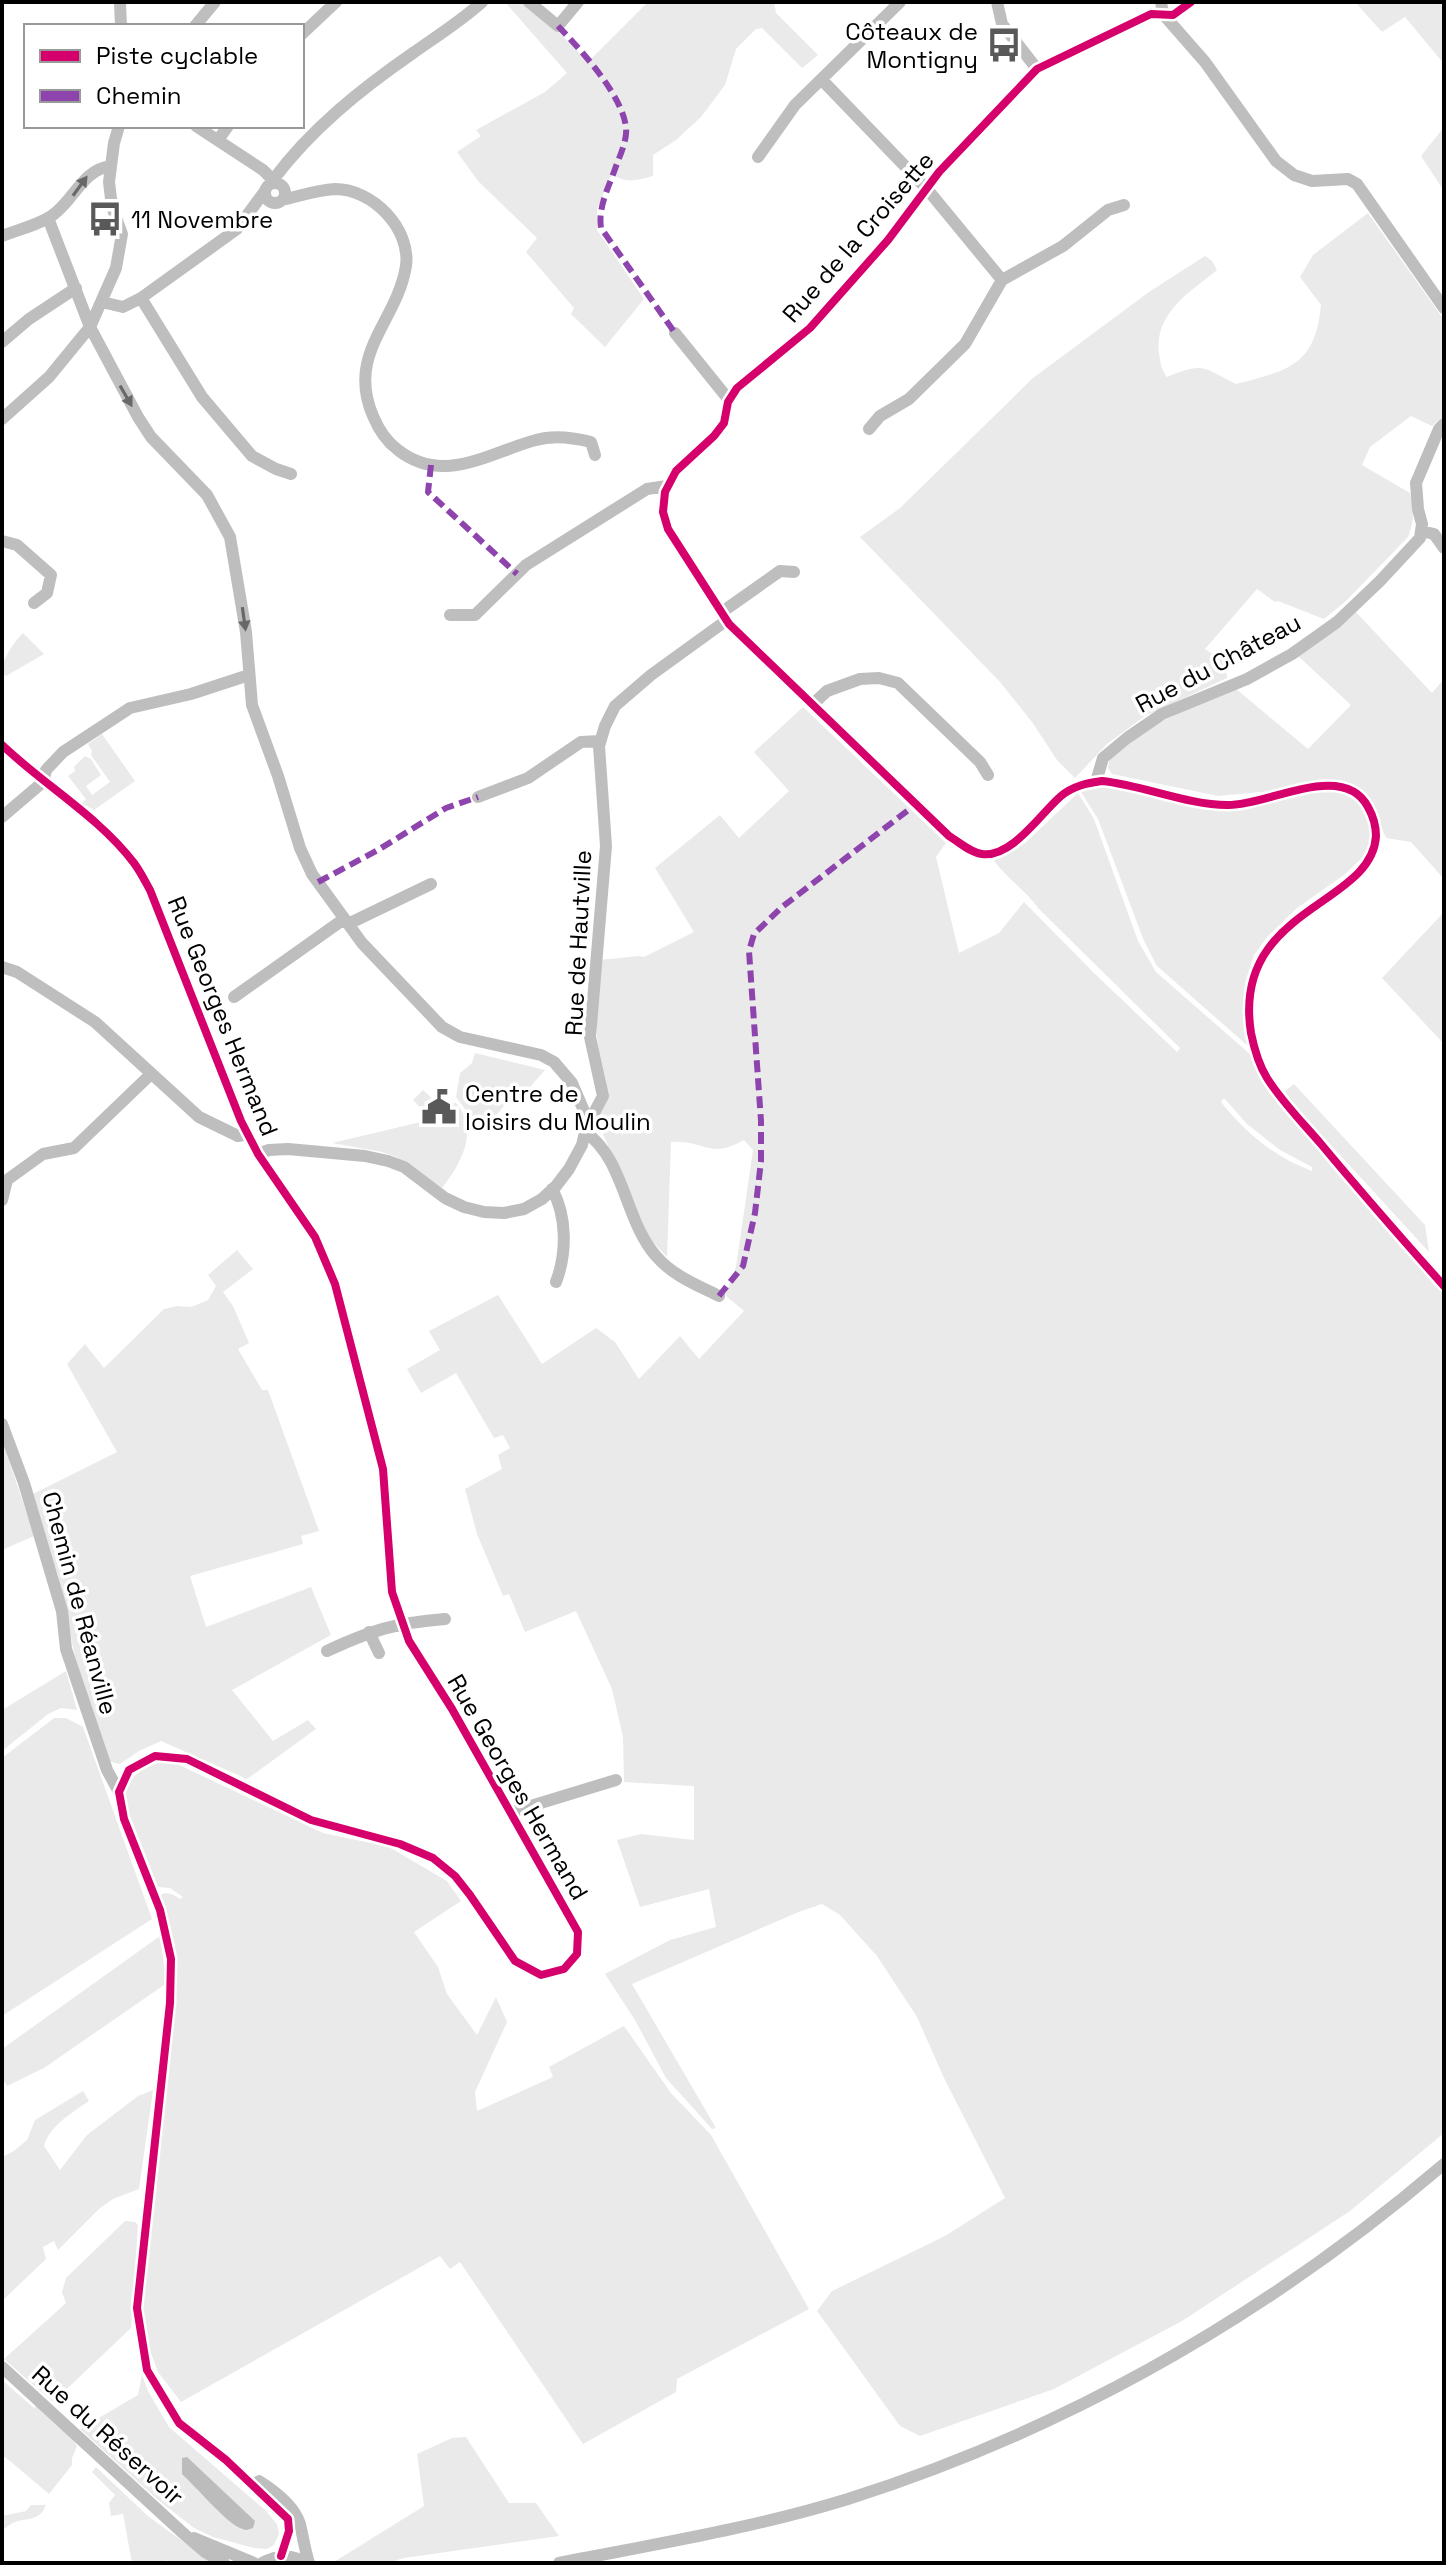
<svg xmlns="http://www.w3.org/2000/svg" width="1446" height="2565" viewBox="0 0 1446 2565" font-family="'Space Grotesk',sans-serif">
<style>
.green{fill:#eaeaea;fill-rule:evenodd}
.water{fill:#bcbcbc}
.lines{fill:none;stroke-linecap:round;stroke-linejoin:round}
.minor{stroke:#bebebe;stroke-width:12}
.quiet{stroke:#8e44ad;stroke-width:6;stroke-dasharray:12 6;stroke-linecap:butt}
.cycleway-casing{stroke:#fff;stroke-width:13}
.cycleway{stroke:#d6006c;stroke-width:8}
.oneway{fill:#686868}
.labels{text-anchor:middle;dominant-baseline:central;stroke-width:7;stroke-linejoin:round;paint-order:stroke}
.poi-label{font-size:24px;fill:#000;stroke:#fff;text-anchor:start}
.street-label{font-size:24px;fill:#000;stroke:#fff}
</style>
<rect width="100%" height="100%" fill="#fff"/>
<path class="green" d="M505,2H525L556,29L588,62L648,2H774L776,13L818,55L802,68L762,28L756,29L736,49L725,85L701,117L676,140L653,155V176C637,180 628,184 613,175L610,178L597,209V230L644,299L605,347L571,314L574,308L526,252L537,238L478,181L457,152L481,136L476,130L545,92L567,73Z
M1355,2H1444V64L1405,17L1382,32Z
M1444,127V191L1421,156Z
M1368,213L1444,320V416L1432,426L1411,416L1370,447L1362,465L1410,493C1415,509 1414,522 1408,537L1346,601L1324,619L1278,601L1275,602L1257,589L1205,649L1225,662L1227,678L1145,716L1107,744L1075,778L1057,760L1032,722L1000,682L860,537L900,508L1033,378L1149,292L1205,256L1212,261L1217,270C1189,293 1154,313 1159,354C1161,364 1161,370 1167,377C1204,361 1204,368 1236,384C1289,370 1315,366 1321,305L1300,277L1313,255Z
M1354,610L1432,693L1444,679V879L1411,842L1386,838L1372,806L1355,787L1340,780L1322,779L1273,791L1218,796L1112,774L1108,768L1109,760L1149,727L1235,688L1308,749L1351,705L1297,655Z
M23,633L44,654L6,676L2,672C2,659 14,642 23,633Z
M803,707L946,843L936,857L959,953L999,933L1024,902L1095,974L1177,1052L1180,1048L1039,909C1026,891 1008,879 994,861L1025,843L1078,793L1094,819L1138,941L1156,972L1251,1055L1350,1186L1444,1294V2133L1350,2211L1182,2321L1054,2389L920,2436L900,2426L817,2311L832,2291L945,2236L1005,2198L944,2078L917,2017L877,1956L840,1915L822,1904L801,1911L632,1984L716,2128L712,2129L666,2078L635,2020L605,1974L670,1940L716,1927L709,1889L640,1907L617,1840L641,1834L694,1840V1786L624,1782L623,1737L612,1689L576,1611L525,1632L509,1594L503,1596L477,1534L465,1489L502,1469L498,1455L510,1448L503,1435L494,1438L456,1373L421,1393L407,1369L440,1350L429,1331L498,1295L542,1364L596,1328L615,1342L639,1379L680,1336L699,1359L744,1311L725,1295L736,1267L753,1150L744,1140C709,1160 705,1140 671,1142L667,1257L650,1239L596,1119C617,1082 599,1071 597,1035C595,1010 597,985 599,960L639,956L644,957L694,932L655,868L720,815L739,838L789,791L754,752ZM1224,1098L1247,1124L1280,1150L1312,1167V1171C1274,1157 1246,1133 1221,1102Z
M102,734L135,781L94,810L82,803L86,799L68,776L75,771L74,767L85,756L91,759L101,775L86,786L92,795L110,782L91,755L92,751L88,744Z
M1105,786L1250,807L1319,790L1338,789L1355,799L1364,809L1370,823V846L1361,859L1344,875L1297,908L1268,936L1254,955L1245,983L1243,1018L1248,1046L1157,966L1144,941L1098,819L1081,792Z
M1444,912V1044L1382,978Z
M475,1053L545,1070L523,1095L516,1090L489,1125L480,1120L473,1129L467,1112L456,1097L460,1073L472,1063Z
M1294,1084L1425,1225L1429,1252L1283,1093Z
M423,1090L435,1101L456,1103C480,1129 461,1164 442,1188L396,1157L382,1152L332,1143L425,1121L424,1112L413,1100Z
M237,1250L253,1269L223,1292L233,1306L249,1343L238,1349L262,1390H268L319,1531L301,1536L303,1544L190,1576L206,1627L311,1587L331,1635L232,1690L273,1741L308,1720L316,1729L247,1779L161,1741L139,1751L120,1764L108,1761L81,1685L58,1575L44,1536L33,1494L117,1452L67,1364L85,1344L104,1368L164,1309L177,1306L191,1307L208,1300L216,1286L208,1275Z
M2,1439L34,1536L2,1550Z
M66,1671L77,1710L61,1708L48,1714L2,1751V1710Z
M54,1718H66L83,1727L152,1919L2,2016V1758Z
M165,1761L175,1763L323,1833L389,1847L447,1881L461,1901L414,1932L438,1967L447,1994L477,2035L496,1997L507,2022L475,2092L477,2111L553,2077L549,2067L624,2026L671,2093L711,2135L809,2309L677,2379L676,2392L583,2444L460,2262L450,2269L440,2256L181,2402L158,2372L148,2345L141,2316L175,1992V1946L160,1895C167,1891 174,1895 180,1899L183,1897L170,1888L158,1887L125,1803C125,1777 141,1767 165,1761Z
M160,1936L166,1978L164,1985L44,2068L7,2086L2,2077V2049Z
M153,2090L139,2189L113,2199L100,2208L58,2250L54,2241L43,2247L46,2259L2,2301V2157L14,2151L27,2140L35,2120L83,2091L89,2101C72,2113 50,2125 44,2146L60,2170L87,2135L138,2096Z
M125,2221L135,2222L138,2225L131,2328L53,2402L4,2359L66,2303L62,2292L66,2278Z
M142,2375L148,2391L169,2427L265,2510L277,2524L279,2534L274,2545L267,2549L254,2548L213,2537L194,2528L157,2499L80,2429L138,2395Z
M2,2380L34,2408L38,2405L71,2436L77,2446L72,2458V2465L49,2494L5,2457L2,2460Z
M466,2437L509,2503H536L559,2536L404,2558L387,2563L334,2562L424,2506L417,2454L452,2438Z
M96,2467L149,2517L213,2563H169L166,2560L163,2563H132L123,2514L111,2516L109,2503L115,2495L92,2472Z
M31,2505H46C39,2522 29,2517 15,2522C10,2524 6,2528 2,2530V2516L26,2511Z"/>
<path class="water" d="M187,2457L255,2521L253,2528C247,2530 247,2531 240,2528C228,2524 194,2485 182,2474V2458Z"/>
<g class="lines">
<path class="minor" d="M120,2L121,26
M529,2L558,26L578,2
M997,2L1002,24L1037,69
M1161,2L1163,14L1205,62L1276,161L1294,175L1312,181L1348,179L1357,184L1444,308
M1191,2L1173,15L1151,14L1037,69L939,172L888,240L810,328L737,388L728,402L724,423L714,436L676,471L665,492L663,512L668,529L729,624L949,836C959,842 971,853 982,854C1012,858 1040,814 1061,796C1073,786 1087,783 1102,781C1142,785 1188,805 1227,805C1267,806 1343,760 1368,807C1373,816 1376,825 1376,836C1372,907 1231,907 1251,1033C1254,1048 1259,1065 1267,1078C1282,1102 1303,1123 1321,1144C1361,1192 1402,1239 1444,1286
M195,26L215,2
M302,34L336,2
M822,80L927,189L1002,280
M196,126L263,170L275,182
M218,140L228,126
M758,157L795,105L900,2
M273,180C311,129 361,89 413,53C437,36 461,21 482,2
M265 193a10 10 0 1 1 20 0a10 10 0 1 1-20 0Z
M282,200C300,196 316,190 335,189C373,189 411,229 406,266C397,322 346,353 373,416C378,428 387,442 398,450C444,486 490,452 536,440C553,435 575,438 591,442L595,455
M48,218L90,327L138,417L151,437L207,495L230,537L246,632L252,705L278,776L300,848L312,874L362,943L442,1027L460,1037L541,1055L554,1062L572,1083L584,1111L586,1128
M2,236C17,230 35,226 50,217C74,202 81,170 111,166
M141,298L202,397L252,456L276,469L291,474
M102,302L123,307L141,298L237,229L265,191
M675,333L729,400
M2,342L29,319L76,288
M2,419L49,377L90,327L116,268L122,234L112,207L109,182L114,143L119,126
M869,429L880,416L909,399L965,344L1002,280L1063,246L1108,210L1124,205
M1421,531L1434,534L1444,548
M2,541L17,545L51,575L47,593L34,603
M722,612L780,571L794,572
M450,615H475L526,565L647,489L667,486
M813,704L827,691L860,679L879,678L898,683L980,762L988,775
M2,745C44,785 98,816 134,863C140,871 145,881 150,890L241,1121L258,1154L315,1237L335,1284L383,1469L392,1592L409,1641L452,1709L578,1932L577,1954L564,1969L541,1975L515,1961L470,1895L455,1876L433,1858L400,1844L311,1820L187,1759L155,1756L129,1770L119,1792L124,1819L160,1910L171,1959L170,2003L137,2308L147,2370L179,2423L226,2460L288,2519L289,2531L281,2556
M43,782L46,770L63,752L130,708L191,694L249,675
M1096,782L1103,758L1127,738L1162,714L1247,679L1292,654L1337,622L1380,581L1420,538L1422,524L1418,509L1416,483L1439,429L1444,424
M478,797L528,778L581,742L600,741
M2,817L43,782
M348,924L431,884
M2,967L17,972L95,1022L199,1117L238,1136L248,1134
M234,997L344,919
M585,1132C624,1158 625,1221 656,1256C672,1275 697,1285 719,1296
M258,1154L269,1150L288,1149L365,1156L388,1161L404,1167L445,1198L464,1207L484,1212L504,1213L524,1209L542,1199L556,1186L569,1169L582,1145L586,1128L603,1096L590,1037L606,846L599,746L605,726L615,706L651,675L727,620
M552,1189C567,1216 567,1253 556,1282
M2,1200L7,1180L43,1154L74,1148L151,1074
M2,1424L24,1483L62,1611L66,1649L107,1770L119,1792
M369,1632L379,1653
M327,1651C372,1630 395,1623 445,1619
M511,1812L616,1780
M2,2367L184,2534L205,2552L224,2563
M259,2481C275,2491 294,2505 300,2524C303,2537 305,2550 309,2563
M194,2538L254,2563
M262,2563C277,2555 291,2553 306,2563
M559,2563C656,2544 754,2528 848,2499C1071,2428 1267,2315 1444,2164"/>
<path class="quiet" d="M558,26C579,48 629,101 626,134C625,145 619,158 615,169C608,189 598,207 601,228L675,333
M431,465L428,492L517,574
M318,882L378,850L446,808L478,797
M719,1296L743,1266L755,1213L761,1161V1121L749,951L754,934L782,907L915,805"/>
<g class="cycleway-casing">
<path id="cycleway" d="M1191,2L1173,15L1151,14L1037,69L939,172L888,240L810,328L737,388L728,402L724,423L714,436L676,471L665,492L663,512L668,529L729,624L949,836C959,842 971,853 982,854C1012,858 1040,814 1061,796C1073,786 1087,783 1102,781C1142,785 1188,805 1227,805C1267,806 1343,760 1368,807C1373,816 1376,825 1376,836C1372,907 1231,907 1251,1033C1254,1048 1259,1065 1267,1078C1282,1102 1303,1123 1321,1144C1361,1192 1402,1239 1444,1286
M2,745C44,785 98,816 134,863C140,871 145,881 150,890L241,1121L258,1154L315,1237L335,1284L383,1469L392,1592L409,1641L452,1709L578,1932L577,1954L564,1969L541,1975L515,1961L470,1895L455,1876L433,1858L400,1844L311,1820L187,1759L155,1756L129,1770L119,1792L124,1819L160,1910L171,1959L170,2003L137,2308L147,2370L179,2423L226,2460L288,2519L289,2531L281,2556"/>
</g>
<use href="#cycleway" class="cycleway"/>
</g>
<defs><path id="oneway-solid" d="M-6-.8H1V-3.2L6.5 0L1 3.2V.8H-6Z" transform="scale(2)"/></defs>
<g class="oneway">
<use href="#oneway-solid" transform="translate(80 186) rotate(-54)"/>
<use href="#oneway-solid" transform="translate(126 396) rotate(60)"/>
<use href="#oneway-solid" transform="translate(244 619) rotate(82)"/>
</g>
<defs>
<g id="bus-bare" transform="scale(2.76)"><path d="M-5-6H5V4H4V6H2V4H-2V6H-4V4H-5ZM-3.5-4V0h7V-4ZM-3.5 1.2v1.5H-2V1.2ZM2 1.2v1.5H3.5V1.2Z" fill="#595959" stroke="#fff" stroke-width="2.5" paint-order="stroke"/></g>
<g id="civic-bare" transform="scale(2.76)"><path d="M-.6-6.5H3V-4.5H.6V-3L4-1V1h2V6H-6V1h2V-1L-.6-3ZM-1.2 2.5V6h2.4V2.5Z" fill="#595959" stroke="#fff" stroke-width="2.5" paint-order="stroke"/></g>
</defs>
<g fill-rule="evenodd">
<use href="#bus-bare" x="1004" y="45"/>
<use href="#bus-bare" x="105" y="219"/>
<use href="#civic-bare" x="439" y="1107"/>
</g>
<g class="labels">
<g class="poi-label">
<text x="978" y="31" text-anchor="end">Côteaux de<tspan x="978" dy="28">Montigny</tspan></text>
<text x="131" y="219">11 Novembre</text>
<text x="465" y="1093">Centre de<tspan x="465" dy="28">loisirs du Moulin</tspan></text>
</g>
<g class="street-label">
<text transform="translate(858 237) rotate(-49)">Rue de la Croisette</text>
<text transform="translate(1218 663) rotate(-28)">Rue du Château</text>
<text transform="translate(578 943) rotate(-87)">Rue de Hautville</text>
<text transform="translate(223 1016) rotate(68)">Rue Georges Hermand</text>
<text transform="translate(80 1603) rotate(75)">Chemin de Réanville</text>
<text transform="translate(518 1787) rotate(60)">Rue Georges Hermand</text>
<text transform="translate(108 2435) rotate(42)">Rue du Réservoir</text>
</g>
</g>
<rect width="1446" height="2565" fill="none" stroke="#000000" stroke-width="8"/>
<rect x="24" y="24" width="280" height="104" fill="#ffffff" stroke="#999999" stroke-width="2"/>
<rect x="40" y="50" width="40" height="12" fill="#d6006c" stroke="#999999" stroke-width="2"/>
<text x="96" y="64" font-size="24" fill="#000000">Piste cyclable</text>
<rect x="40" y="90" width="40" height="12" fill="#8e44ad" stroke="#999999" stroke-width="2"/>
<text x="96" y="104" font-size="24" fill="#000000">Chemin</text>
</svg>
